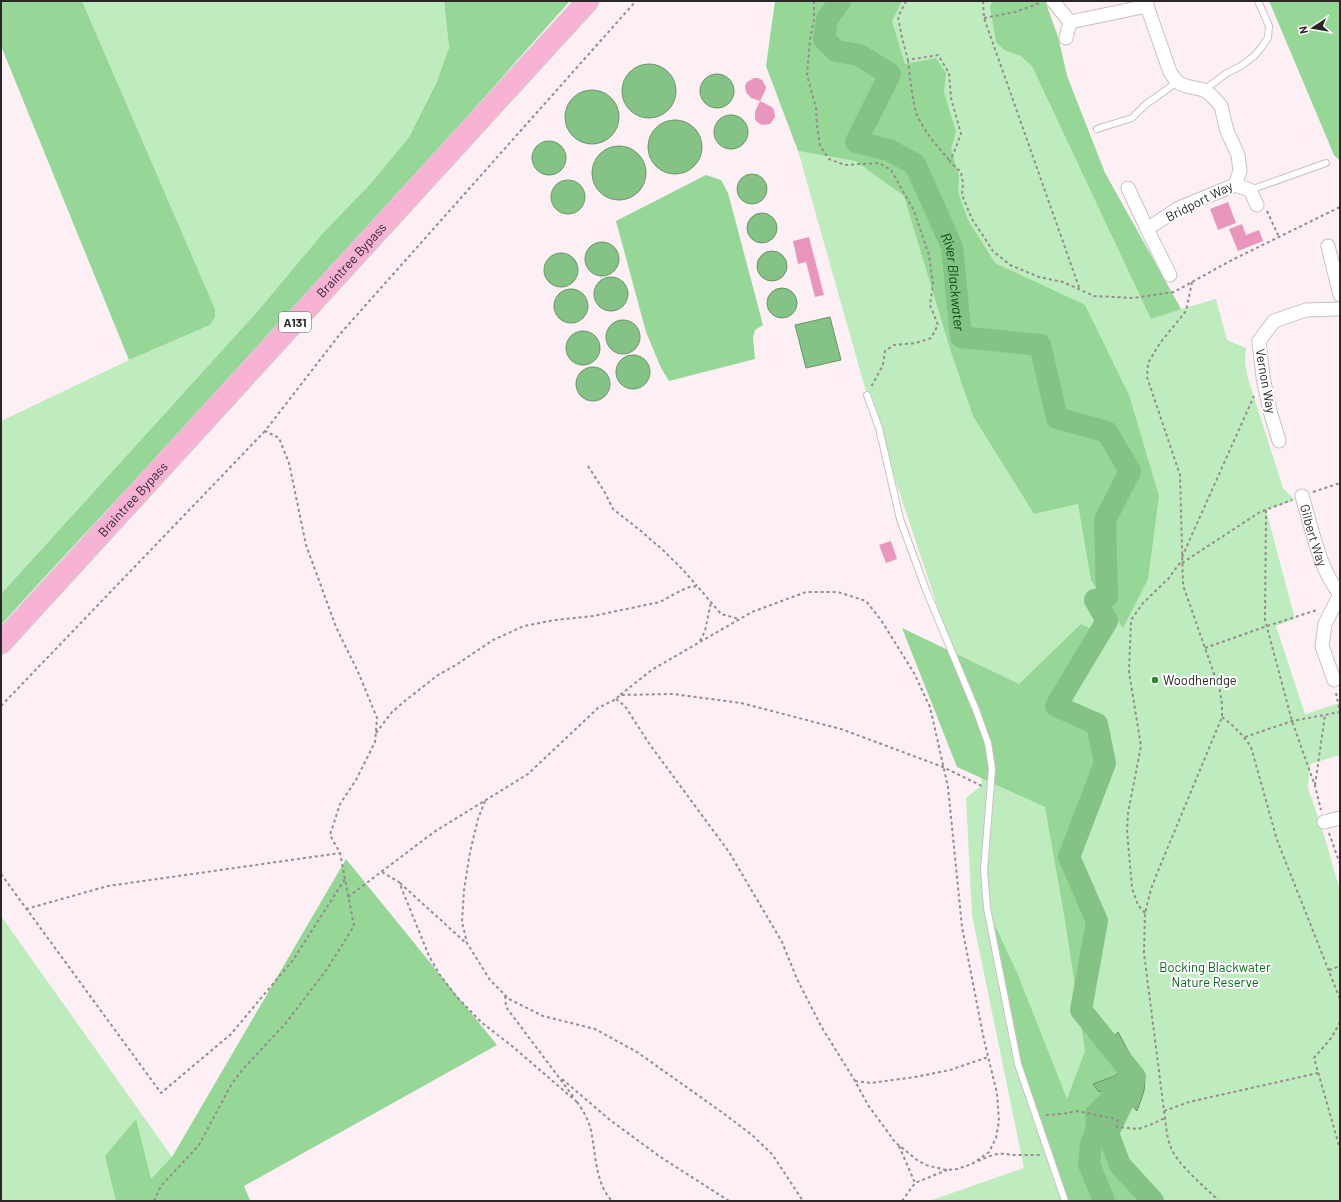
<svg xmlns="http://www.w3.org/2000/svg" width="1341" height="1202" viewBox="0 0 1341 1202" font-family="Barlow,sans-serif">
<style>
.green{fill:#bfecbe}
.forest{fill:#96d696}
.water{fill:#84c385;stroke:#699469}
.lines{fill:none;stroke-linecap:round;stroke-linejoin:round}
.river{stroke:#84c385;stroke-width:22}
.building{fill:#e996bd}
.service-casing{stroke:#cbc0c4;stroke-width:8}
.minor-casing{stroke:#cbc0c4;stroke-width:15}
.trunk-casing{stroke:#d0cfd0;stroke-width:23}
.path{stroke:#948c8f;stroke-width:2;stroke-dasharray:3 3;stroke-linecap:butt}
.service{stroke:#fff;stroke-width:6}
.minor{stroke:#fff;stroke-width:13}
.trunk{stroke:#f8b2d3;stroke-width:21}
.poi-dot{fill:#2e8635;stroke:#fff;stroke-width:1.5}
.labels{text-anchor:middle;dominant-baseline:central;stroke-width:4;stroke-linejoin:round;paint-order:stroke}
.shield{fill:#fff;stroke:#6b6869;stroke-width:1}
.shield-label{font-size:12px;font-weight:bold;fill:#2b2729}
.street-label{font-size:13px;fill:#2b2729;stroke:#fff}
.poi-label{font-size:13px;fill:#2b2729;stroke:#fff;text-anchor:start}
.park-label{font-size:13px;fill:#086819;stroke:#fff}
.water-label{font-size:14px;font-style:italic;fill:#094e13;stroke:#fff}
</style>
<rect width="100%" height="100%" fill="#fcf0f5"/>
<path class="green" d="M82,1H444L449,48L436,82L409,137L373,181L323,233L257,312L1,594V421L129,360L210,325L215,317V309Z
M840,1H1045L1058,37L1067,76L1105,173L1181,309L1216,299L1227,340L1246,348L1245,363L1248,378L1283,488L1295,500L1266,510L1295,619L1276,626L1305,714L1340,703V755L1310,764L1308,788L1324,835L1340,891V1201H929L1024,1168L972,915L966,798L982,785L971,707L867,395L798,151L855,161L904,196Z
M1,916L192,1185L244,1187L251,1201H1Z"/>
<path class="forest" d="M1,1H82L215,309V317L210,325L129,360L1,46Z
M444,1H570C454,131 339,262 220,389C147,468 73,545 1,625V594L257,312L323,233L373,181L409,137L436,83L449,48Z
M775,1H902L892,21L905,64L936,58L946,73L944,92L956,132L951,149L959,176L958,192L968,220L995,263L1085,305L1129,395L1159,496L1148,579L1123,628L1091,580L1078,504L1034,514L973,416L951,352L904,196L855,161L798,151L766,66Z
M993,1H1045L1058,37L1067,76L1105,173L1181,309L1151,319L1032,66L1021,56L1004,50L996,42L990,7Z
M1269,1H1340V161L1334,155Z
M706,175L721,180L728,193L763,325L755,330L753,338L755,359L669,381L661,368L646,332L616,221Z
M1081,624L1100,633L1057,706L1097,724L1105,763L1069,857L1097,921L1081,1010L1135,1077L1108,1133L1120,1165L1153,1201H1066L1018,1064L987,908L1018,975L1067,1099L1085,1051L1064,914L1045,807L957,767L902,628L1019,684Z
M346,859L497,1045L244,1186L250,1201H116L105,1156L136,1119L151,1179L172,1157Z"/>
<path class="water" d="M622 91a27 27 0 1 1 54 0a27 27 0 1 1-54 0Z
M700 91a17 17 0 1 1 34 0a17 17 0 1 1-34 0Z
M565 117a27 27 0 1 1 54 0a27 27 0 1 1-54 0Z
M714 132a17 17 0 1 1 34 0a17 17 0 1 1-34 0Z
M648 147a27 27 0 1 1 54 0a27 27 0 1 1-54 0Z
M532 158a17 17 0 1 1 34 0a17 17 0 1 1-34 0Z
M592 173a27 27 0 1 1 54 0a27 27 0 1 1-54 0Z
M737 189a15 15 0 1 1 30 0a15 15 0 1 1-30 0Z
M551 197a17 17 0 1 1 34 0a17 17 0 1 1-34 0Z
M747 228a15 15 0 1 1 30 0a15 15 0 1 1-30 0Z
M585 259a17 17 0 1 1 34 0a17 17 0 1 1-34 0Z
M757 266a15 15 0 1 1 30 0a15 15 0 1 1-30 0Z
M544 270a17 17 0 1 1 34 0a17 17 0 1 1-34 0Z
M594 294a17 17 0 1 1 34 0a17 17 0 1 1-34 0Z
M767 303a15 15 0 1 1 30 0a15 15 0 1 1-30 0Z
M554 306a17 17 0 1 1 34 0a17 17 0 1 1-34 0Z
M830,317L841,360L806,368L795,325Z
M606 337a17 17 0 1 1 34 0a17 17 0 1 1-34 0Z
M566 348a17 17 0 1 1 34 0a17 17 0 1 1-34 0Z
M616 372a17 17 0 1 1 34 0a17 17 0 1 1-34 0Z
M576 384a17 17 0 1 1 34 0a17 17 0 1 1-34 0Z
M1118,1032L1140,1073L1145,1079L1144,1091L1137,1111L1116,1089H1109L1106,1093L1098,1091L1093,1084L1115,1076L1122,1069L1121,1047L1115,1035Z"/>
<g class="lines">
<g class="river">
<path id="s1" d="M840,1L827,19L824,39L836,51L859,55L890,74L856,142L889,150L915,164L952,247L961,337L1040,345L1057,418L1107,432L1130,471L1105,520L1107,597L1095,600L1107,621L1056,706L1097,724L1105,763L1069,857L1097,921L1081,1010L1135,1077L1108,1133L1120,1165L1153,1201"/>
<path d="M1104,1201L1089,1164L1091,1144L1097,1128L1096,1114L1110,1101L1113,1089"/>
</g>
</g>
<path class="building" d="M754,78H758L762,80L766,87L765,91L760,101L772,107L774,110L775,117L770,124L762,125L757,122L755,119V112L760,101L751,98L746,92L745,86L747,82Z
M1228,202L1236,223L1218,230L1210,209Z
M1242,224L1246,235L1259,230L1263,241L1238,251L1229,229Z
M809,237L824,295L815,297L806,262L798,264L793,241Z
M891,541L897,559L886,563L879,545Z"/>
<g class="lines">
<g class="service-casing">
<path id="service" d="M1204,90L1227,73L1241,66L1254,56L1261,48L1268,38L1269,26L1258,1
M1097,129L1132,118L1145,105L1177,82
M1250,190L1326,163
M867,395L879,428L900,519L926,590L976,710L988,743L992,769L984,870L987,908L1018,1064L1065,1201"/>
</g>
<g class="minor-casing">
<g id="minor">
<path d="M1053,1L1070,22L1147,6V1"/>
<path d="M1147,6L1170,72L1177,82L1186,86L1204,90L1211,95L1221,106L1227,131L1238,155L1240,171L1235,185L1179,208L1147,229L1170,275"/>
<path d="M1066,38L1070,22"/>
<path d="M1235,185L1250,190L1257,205"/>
<path d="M1128,188L1147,229"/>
<path d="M1328,246L1340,295"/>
<path d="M1279,441L1270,411L1263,377L1259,341L1274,321L1306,310L1340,309"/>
<path id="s2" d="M1302,496C1312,528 1319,569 1340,594"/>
<path d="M1334,680L1322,646L1325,624L1340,594"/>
<path d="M1324,822L1340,818"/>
</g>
</g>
<g class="trunk-casing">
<g id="trunk">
<path id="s3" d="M1,643L588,1"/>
</g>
</g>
<path class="path" d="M814,1V20L810,39L807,75L816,108L817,126L820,146L829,159L845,165L879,163L891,170L914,211L929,255L933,284L930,305L938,325L931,338L916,343L894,345L885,351L883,365L871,387
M906,1L898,17L902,38L908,60L938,55L949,73L951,98L961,134L950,162L961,172L963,183L962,195L972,219L993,251L1010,265L1039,277L1063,282L1094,296L1133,298L1174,292L1230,261L1340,207
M983,1L984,18L1080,290
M984,18L1015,12L1040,3
M908,60C910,76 912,101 917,115C925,133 938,147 950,161
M1267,211L1279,237
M1192,282L1186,311L1160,343L1148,363L1147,377L1180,475L1183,585L1220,691L1222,704V717L1158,871L1151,889L1145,913L1144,953L1164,1111C1166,1122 1166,1134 1170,1145C1176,1164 1205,1187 1219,1201
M588,466L604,491L613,509L641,531L665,552L684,571L697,586
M1313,492L1340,483
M1266,510L1265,620L1292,721L1315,786L1321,810
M1182,557L1254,396
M1182,563L1260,512L1292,500
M700,641L705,631L711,602
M1205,648L1267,626L1317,610
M1336,693L1340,712
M616,699L625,706L648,742L729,852L782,942L797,979L821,1026L855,1081L868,1105L895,1142L917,1160L926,1165L946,1170L957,1169L972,1164L989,1152L996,1138L999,1121L997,1093L984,1040L962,927L948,787L930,707L914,673L881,620L866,601L838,592H806L752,612L653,669L620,695
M1,706L265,431
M1222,717C1234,726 1243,735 1251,747L1277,840L1340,999
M376,733L392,712L406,700L438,675L456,665L493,640L524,626L555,620L593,616L660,602L682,590L692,586L698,587L721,614L739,619
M1245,737L1292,721L1340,712
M1315,785L1325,715
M485,801L478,819L470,852L464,890L462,922L467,943L490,980L509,999L543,1016L595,1029L637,1052L723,1113L752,1135L772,1154L803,1201
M1329,833L1340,864
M382,872L399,882L429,956L440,975L456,996L481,1022L512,1046L577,1102
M1,874L161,1093L231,1034L293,960L345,879
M400,883L466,943
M348,897L434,832L528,774L598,708L616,699L620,695L673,694L741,703L841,729L943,767L982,786
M26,909L108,886L340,853
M1145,913L1138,905L1132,888L1127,830L1128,813L1141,746L1129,672L1131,620L1143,603L1169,578L1182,560
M1329,970L1340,966
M505,996L506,1007L575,1099
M1340,1022L1332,1037L1314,1058L1340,1149
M562,1079L610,1120L659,1156L729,1201
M855,1081L871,1083L915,1077L950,1070L988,1057
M577,1102C584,1111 591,1125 592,1136C596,1158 596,1184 612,1201
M1164,1111L1189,1102L1318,1073
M1046,1115L1062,1114L1077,1111L1116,1119L1118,1121L1117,1127L1138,1129L1150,1125L1165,1118
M899,1146L915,1183
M978,1161C987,1157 999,1151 1010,1155H1040
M154,1201L161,1186L199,1145L231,1085L243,1069L286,1023L327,969L354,926L340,853L330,835L340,804L356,780L375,742L377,718L359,674L336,627L306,545L289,463L279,438L265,431L340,334L636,1
M902,1201L915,1183L947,1170"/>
<use href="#service" class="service"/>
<use href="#minor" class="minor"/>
<use href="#trunk" class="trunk"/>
</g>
<circle class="poi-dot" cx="1155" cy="680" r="4"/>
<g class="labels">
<rect class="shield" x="279" y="312" width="32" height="20" rx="3"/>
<g class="shield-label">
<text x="295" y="322">A131</text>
</g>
<g class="street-label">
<text transform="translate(1199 201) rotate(-27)">Bridport Way</text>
<text stroke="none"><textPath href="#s3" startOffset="519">Braintree Bypass</textPath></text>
<text transform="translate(1266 381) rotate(80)">Vernon Way</text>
<text stroke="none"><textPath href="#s3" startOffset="195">Braintree Bypass</textPath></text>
<text stroke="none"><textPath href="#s2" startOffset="41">Gilbert Way</textPath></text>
</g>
<g class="poi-label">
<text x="1163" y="680">Woodhendge</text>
</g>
<g class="park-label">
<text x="1215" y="967">Bocking Blackwater<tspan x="1215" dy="15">Nature Reserve</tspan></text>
</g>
<g class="water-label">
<text stroke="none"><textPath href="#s1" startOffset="384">River Blackwater</textPath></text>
</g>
</g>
<rect width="1341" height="1202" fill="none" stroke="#2b2729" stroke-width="4"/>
<g transform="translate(1313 28) rotate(258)" stroke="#ffffff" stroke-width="3" paint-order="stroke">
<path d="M0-3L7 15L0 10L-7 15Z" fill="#2b2729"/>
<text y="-6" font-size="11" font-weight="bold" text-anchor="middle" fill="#2b2729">N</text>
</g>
</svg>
